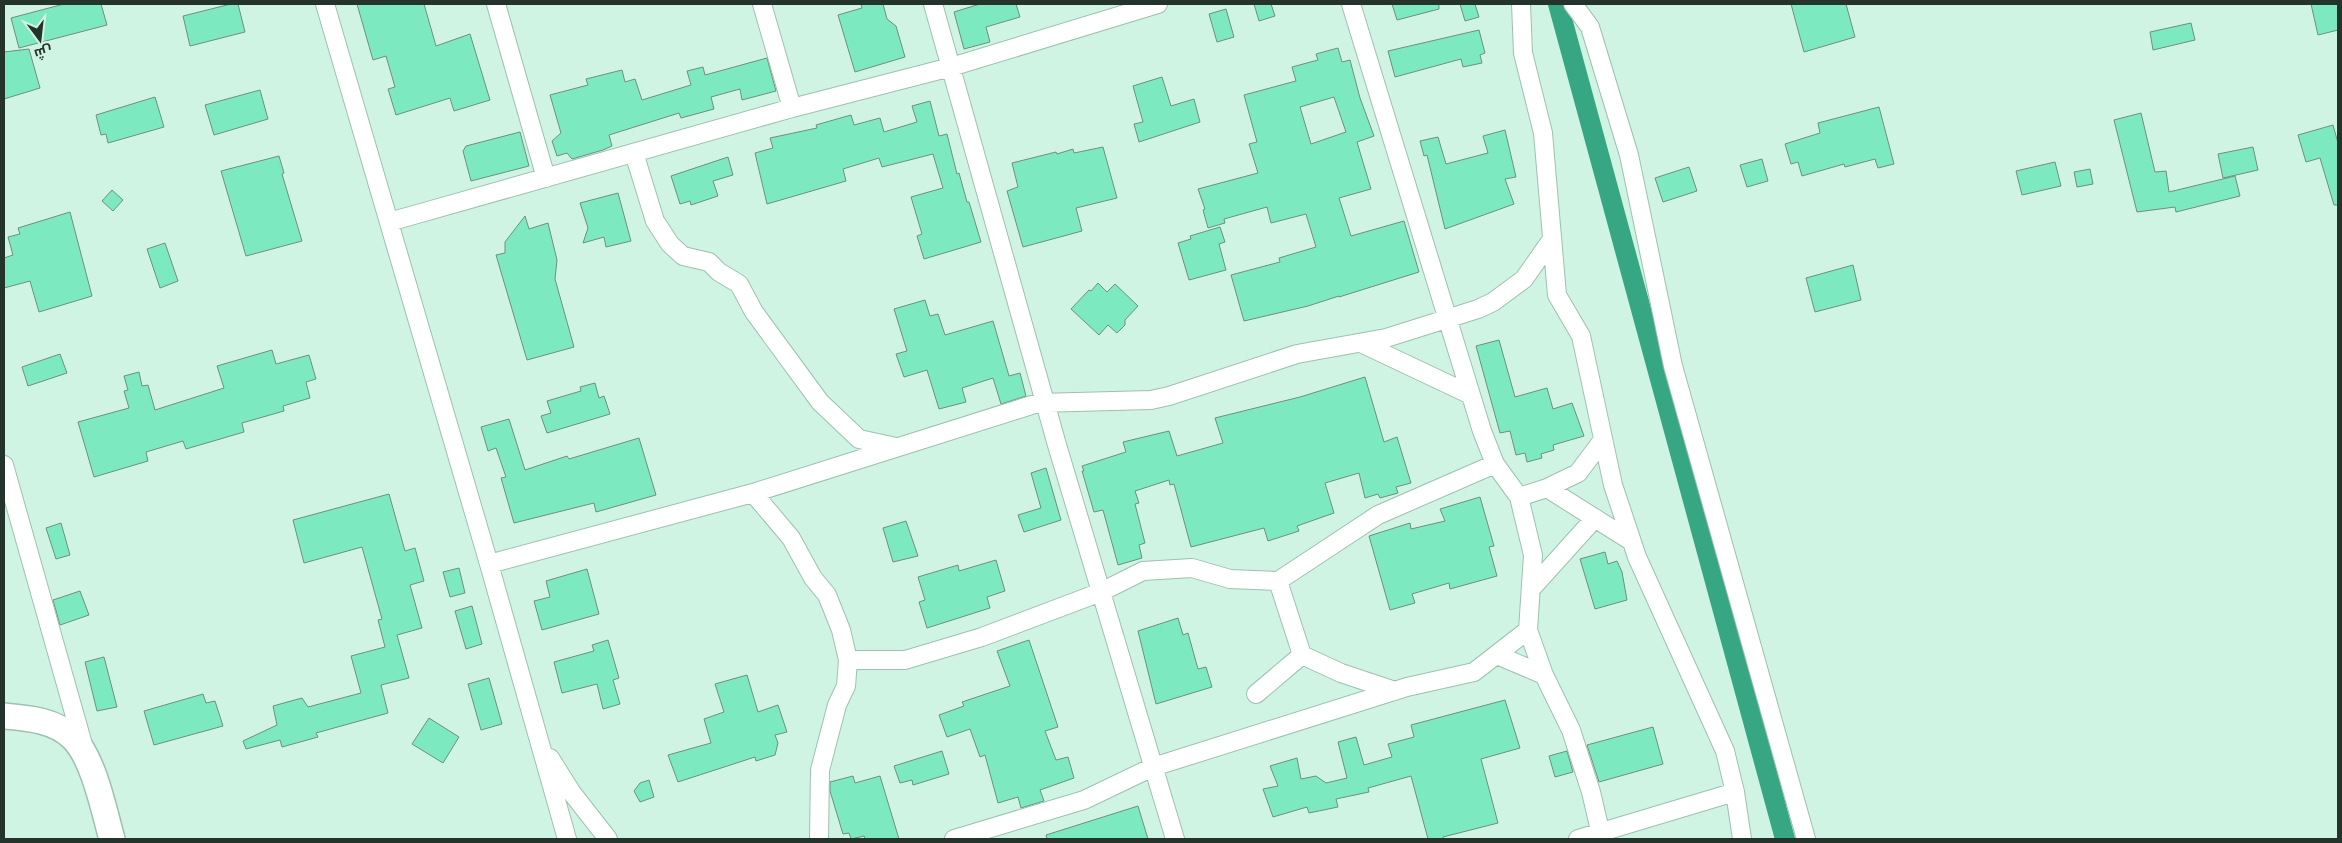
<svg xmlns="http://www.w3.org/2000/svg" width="2342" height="843" viewBox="0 0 2342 843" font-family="'Varela Round',Cairo,sans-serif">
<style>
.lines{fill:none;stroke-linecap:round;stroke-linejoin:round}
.canal{stroke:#36a782;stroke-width:20}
.building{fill:#7de9c1;stroke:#6e8f81;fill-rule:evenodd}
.street-casing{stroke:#9ec0b1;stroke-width:20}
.secondary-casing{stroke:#9ec0b1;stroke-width:28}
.street{stroke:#fff;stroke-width:18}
.secondary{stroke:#fff;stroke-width:25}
</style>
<rect width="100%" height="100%" fill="#d0f4e4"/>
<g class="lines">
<path class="canal" d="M1558,4L1785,839"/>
</g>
<path class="building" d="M64,4H101L107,25L19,48L11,18Z
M231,4H238L245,32L190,46L183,16Z
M357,4H424L436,46L470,34L490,100L454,111L450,98L396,115L388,89L395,87L386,56L373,60Z
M861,4H883L887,19L896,26L905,57L855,72L838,15L862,8Z
M980,4H1016L1020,17L986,27L990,42L964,49L954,12Z
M1254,4H1271L1275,16L1259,21Z
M1392,4H1439V9L1397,20Z
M1460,4H1475L1479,17L1465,21Z
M1791,4H1846L1855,37L1804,52Z
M2311,4H2338V30L2318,35Z
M1226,9L1234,37L1217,42L1209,14Z
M2191,23L2195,40L2153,50L2150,32Z
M1479,30L1485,53L1480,55L1482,63L1463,67L1461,59L1395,77L1388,51Z
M1338,48L1342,62L1350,60L1360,98L1374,136L1357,142L1371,189L1339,198L1351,236L1404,221L1419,272L1339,297V296L1308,306L1244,321L1231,275L1280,262L1279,258L1316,247L1306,214L1271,223L1267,207L1224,219L1225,223L1208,228L1203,210L1205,209L1198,189L1258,173L1249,144L1257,142L1244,95L1296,81L1292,67L1318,60L1316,54ZM1334,97L1346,132L1311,144L1300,107Z
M29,49L40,88L4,99V52Z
M767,58L776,91L742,100L740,89L711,97L714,109L681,118L679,113L609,135L612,146L603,150L572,159L567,153L557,156L552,141L561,133L550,95L588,85L586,79L622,70L625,82L635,79L642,100L691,85L687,71L703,67L705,75Z
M1162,77L1171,106L1194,99L1200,122L1139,142L1134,124L1143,122L1133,86Z
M260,90L268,119L214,135L205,105Z
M155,97L164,127L108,143L106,134L101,135L96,115Z
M930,101L939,136L947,134L957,174L959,173L967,202H969L981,242L924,259L917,236L922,234L911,197L943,188L933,154L882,167L879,158L843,169L846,181L767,204L755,153L773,148L770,138L817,128L816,125L851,115L854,125L880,118L884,132L917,122L912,106Z
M1879,107L1894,164L1878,168L1875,159L1845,167L1844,164L1802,176L1798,162L1791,164L1785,144L1820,133L1818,123Z
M2141,113L2155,172L2166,171L2169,192L2235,176L2240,196L2176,212L2175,207L2137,212L2114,120Z
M2333,125L2338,143V205H2334L2320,158L2306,162L2298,135Z
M1505,130L1516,177L1505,179L1514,204L1445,229L1427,155L1424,156L1420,141L1438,137L1446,164L1488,153L1483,136Z
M520,132L529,166L471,181L463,151L466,146Z
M1103,147L1117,198L1076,208L1082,231L1023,247L1007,191L1018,187L1012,163L1056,152L1057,154L1073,149L1074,153Z
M2253,147L2258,170L2223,178L2218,154Z
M279,156L284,173L282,174L302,241L246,256L221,171Z
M728,157L733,175L713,181L718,196L691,205L690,201L680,204L671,176Z
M1762,159L1768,181L1747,187L1740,165Z
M2055,162L2061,186L2022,195L2016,171Z
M1689,167L1697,191L1663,202L1655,178Z
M2090,169L2093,184L2077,187L2074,172Z
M112,190L123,200L113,211L102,201Z
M618,193L631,241L606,247L604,237L583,243L588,228L580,203Z
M70,212L92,296L39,312L30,281L4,288V258L13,255L8,237L20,234L18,228Z
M525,216L529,229L548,223L557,260L555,279L574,347L527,360L496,255L505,253V242Z
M1220,227L1225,242L1219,244L1226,270L1189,280L1178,243L1191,239L1190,236Z
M165,243L178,281L160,288L147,249Z
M1853,265L1861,300L1815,312L1806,278Z
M1098,283L1107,292L1115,284L1138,306L1125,320V325L1117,333L1108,325L1099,335L1071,309L1089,290L1091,291Z
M925,300L930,316L938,314L945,335L993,321L1009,376L1020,373L1026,396L1001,404L993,378L962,388L966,402L939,409L927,370L904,377L896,354L907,351L894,309Z
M1499,340L1515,397L1547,388L1553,409L1572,403L1584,436L1553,445L1554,450L1541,454L1542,458L1527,462L1525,453L1516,455L1510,431L1500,433L1476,346Z
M272,350L276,364L309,355L316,379L306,382L310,398L283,406L284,411L242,423L244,432L186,449L183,441L146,452L148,461L94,477L78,422L129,408L124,391L128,390L124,376L139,372L142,386L148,385L155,410L224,388L217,366Z
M60,354L67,373L28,386L22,367Z
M1365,377L1384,442L1397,437L1411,483L1396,487L1398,493L1380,498L1378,494L1365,498L1359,473L1325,483L1334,513L1297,526L1299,531L1268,541L1264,528L1191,547L1174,484L1170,485L1169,480L1135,491L1139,503L1135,504L1145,543L1139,545L1142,558L1118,565L1103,510L1094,512L1082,471H1084L1082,466L1126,452L1123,442L1169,431L1177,456L1223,443L1215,418L1300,397Z
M595,383L599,398L604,396L610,414L547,433L541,416L551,413L547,401L581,391L580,387Z
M509,419L525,470L567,456L569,459L639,438L656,495L596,512L594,503L514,523L501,478L506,477L496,448L488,451L481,427Z
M1046,468L1061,520L1024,532L1018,515L1041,508L1031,473Z
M389,494L405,551L415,548L424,581L410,585L422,628L397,635L409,678L381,685L388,713L316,733L318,737L282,747L280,740L246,749L243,741L277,725L273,706L302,698L308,707L361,693L351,656L385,647L378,620L382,619L362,547L304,563L293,520Z
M1480,497L1494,546L1489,547L1497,576L1450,589L1449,583L1412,594L1415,603L1390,610L1369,536L1410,523L1411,529L1445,521L1440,509Z
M906,521L918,556L893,562L883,528Z
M61,523L70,555L56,559L46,528Z
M1605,552L1608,564L1617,561L1622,572L1627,600L1595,609L1580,559Z
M996,560L1005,591L987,597L990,608L927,628L919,602L925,600L918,577L958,565L959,571Z
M459,568L465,593L450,597L443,572Z
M587,569L599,614L542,630L534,601L550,597L546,581Z
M80,591L89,615L60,625L53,600Z
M472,606L482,644L466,649L455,611Z
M1178,618L1183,635L1188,633L1198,669L1206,667L1212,687L1156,704L1138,631Z
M608,640L619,678L613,680L620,704L603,709L597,684L562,693L554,662L594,651L592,645Z
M1029,640L1058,727L1045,731L1056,760L1068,757L1074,778L1040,790L1044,801L1021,808L1018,797L998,803L985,755L980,757L970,729L947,737L939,715L964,706L962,702L1010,686L997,651Z
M104,657L117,707L97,711L85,662Z
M747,675L758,712L778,705L787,732L775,735L778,743L775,755L756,761L755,757L678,782L668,755L711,743L704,719L724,712L715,684Z
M489,678L502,724L481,730L468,684Z
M203,694L206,703L215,701L223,726L154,745L144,711Z
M1505,700L1520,748L1481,759L1498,823L1443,837L1444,839H1428L1411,776L1368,788L1369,792L1336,799L1338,807L1309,813L1307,807L1273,817L1263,789L1278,786L1270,766L1297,758L1301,779L1316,776L1326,783L1347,778L1338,742L1356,737L1364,765L1392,757L1388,744L1414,737L1411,725Z
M429,718L459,737L443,763L412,744Z
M1653,727L1663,764L1599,782L1587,745Z
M942,751L949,774L913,785L912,780L900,783L894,766Z
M1567,751L1573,772L1555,777L1549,756Z
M853,776L855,783L880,776L899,839H865L864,836L851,839L849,833L843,834L830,791V782Z
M649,780L654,797L640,802L634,791L640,783Z
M1138,806L1148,839H1047L1046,835Z"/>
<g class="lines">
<g class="street-casing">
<path id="street" d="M325,4L489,564L567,839
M496,4L546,178
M762,4L792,108
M933,4L1057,445L1175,839
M1521,4L1523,53L1543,133L1557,295L1581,336L1613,485L1637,557L1725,751L1735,792L1578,839
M1573,4L1590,27L1629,155L1673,366L1806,839
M634,153L655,221L670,244L683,256L709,262L719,272L739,284L754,312L820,402L859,439L896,447
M389,222L792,108L951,67L1158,4
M1361,343L1471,395
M4,465L84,748
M1547,488L1631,541
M753,493L791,538L813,578L827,595L841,630L848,660L846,686L837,705L820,770L819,839
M1519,497L1547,488L1578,473L1602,441
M489,564L753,493L1038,403L1151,400L1169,396L1297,354L1386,338L1478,309L1493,302L1524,279L1552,239
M1278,581L1302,655L1341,673L1395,691
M1531,589L1595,518
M1528,630L1544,675L1571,730L1591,792L1602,839
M1497,655L1544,675
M848,660H905L982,637L1101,592L1143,571L1192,568L1230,579L1278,581L1378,515L1495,464
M1256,694L1302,655
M550,758L572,793L608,839
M1735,792L1742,839
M954,839L1084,800L1153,767L1407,687L1474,672L1528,630L1533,555L1519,497L1495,464L1482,431L1351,4"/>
</g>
<g class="secondary-casing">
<path id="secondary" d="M4,716C27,718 55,720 73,738C94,759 104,811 112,839"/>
</g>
<use href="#street" class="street"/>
<use href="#secondary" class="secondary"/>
</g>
<rect width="2342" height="843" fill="none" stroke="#25332d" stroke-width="10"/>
<g transform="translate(40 40) rotate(165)" stroke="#d0f4e4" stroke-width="4" paint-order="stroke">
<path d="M0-4L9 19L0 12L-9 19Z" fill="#25332d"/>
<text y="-8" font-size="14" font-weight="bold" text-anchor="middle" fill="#25332d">ش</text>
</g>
</svg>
